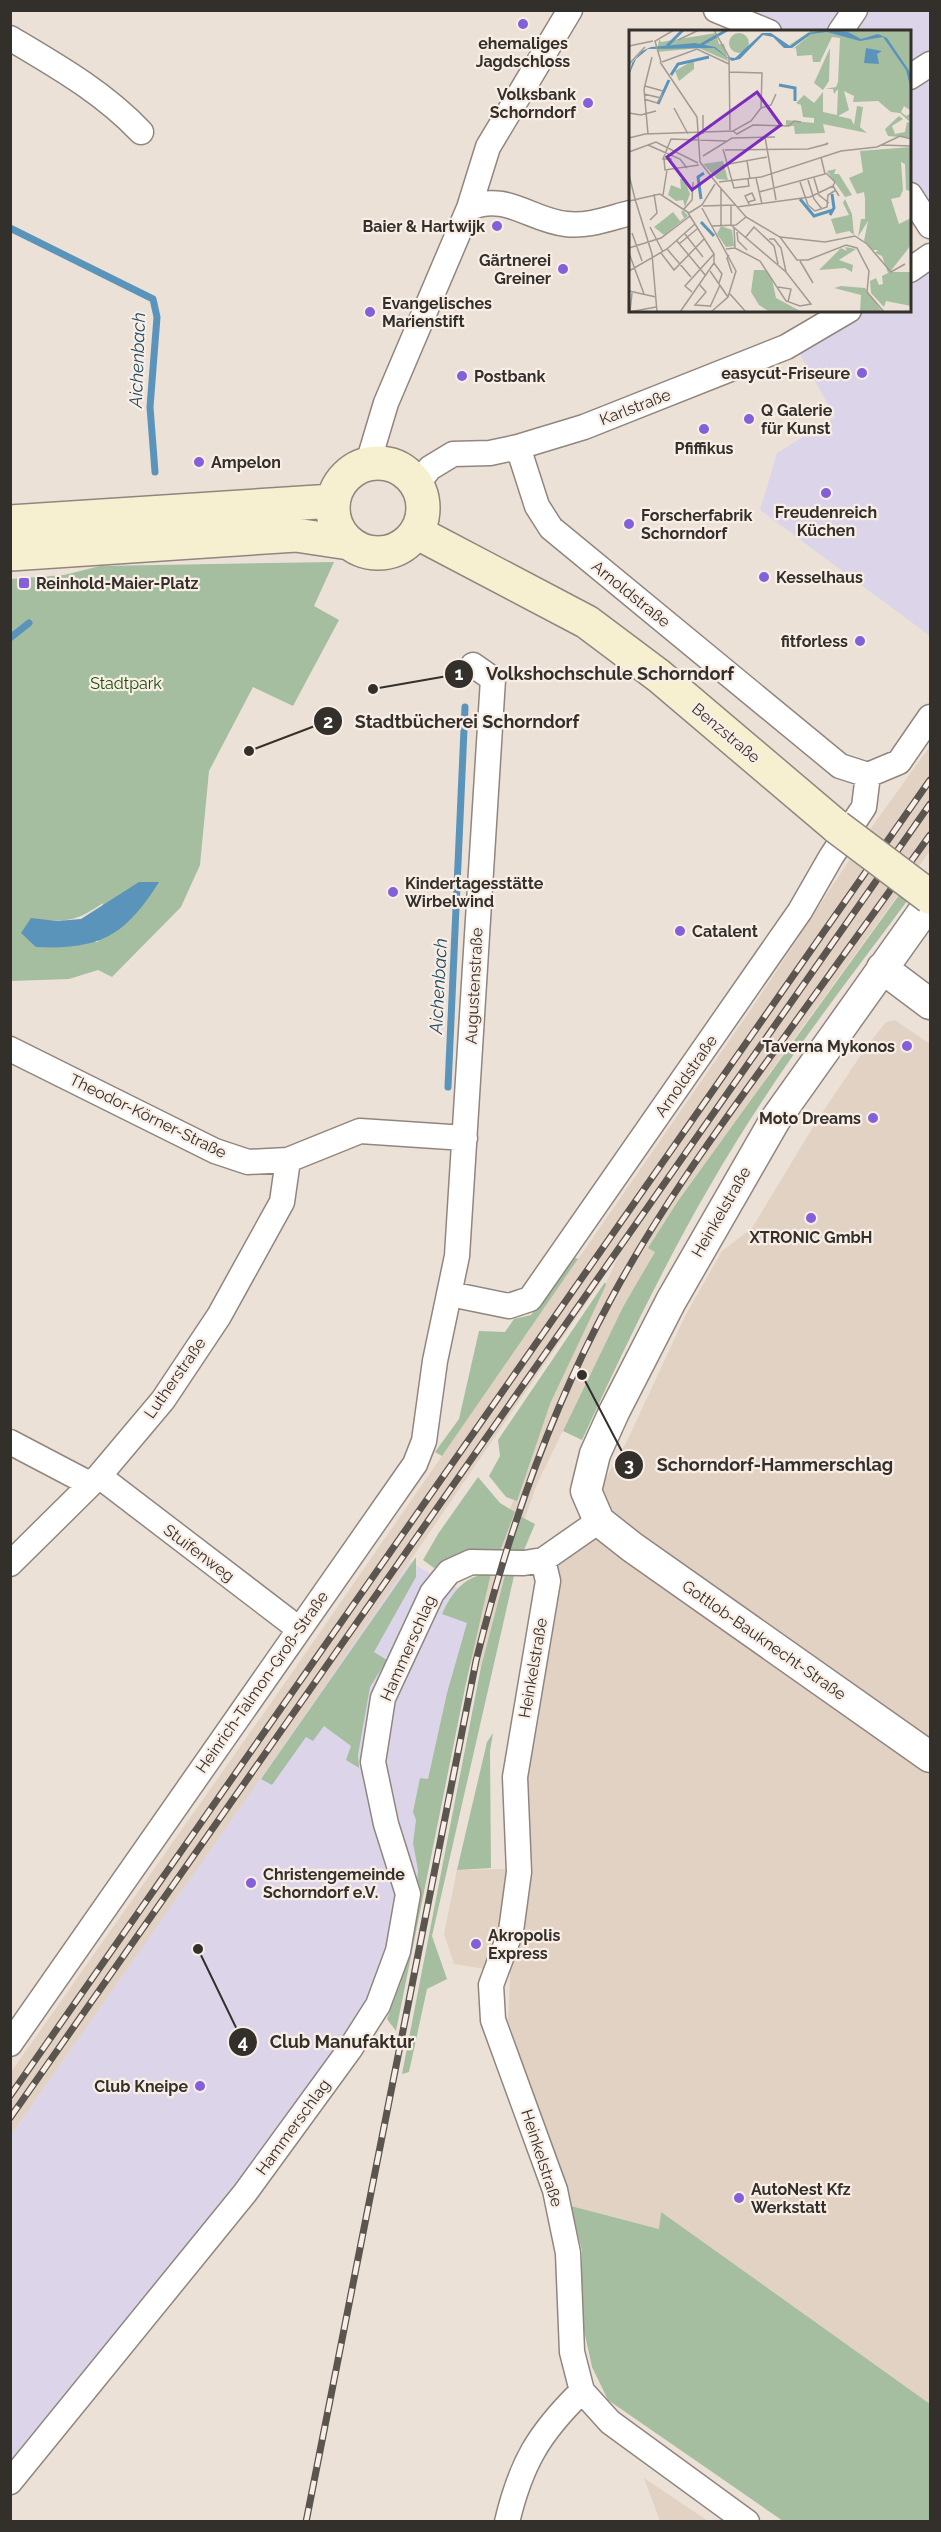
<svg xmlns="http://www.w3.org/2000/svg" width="941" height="2532" viewBox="0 0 941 2532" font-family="Raleway,sans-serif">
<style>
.commercial{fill:#dcd5ea}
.built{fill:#e2d2c4}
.green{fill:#a5bea0;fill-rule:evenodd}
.water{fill:#5b94ba}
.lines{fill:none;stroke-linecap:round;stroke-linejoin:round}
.stream{stroke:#5b94ba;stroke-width:7}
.minor-casing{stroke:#90867e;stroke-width:27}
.tertiary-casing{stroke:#90867e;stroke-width:33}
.secondary-casing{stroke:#90867e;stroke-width:36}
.minor{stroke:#fff;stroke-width:24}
.tertiary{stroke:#fff;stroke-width:30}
.secondary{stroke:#f6f0d0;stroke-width:33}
.rail-casing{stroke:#5b5550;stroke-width:7}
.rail{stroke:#f9eee5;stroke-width:4.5;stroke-dasharray:14;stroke-linecap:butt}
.secondary-bridge-casing{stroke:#90867e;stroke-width:36;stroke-linecap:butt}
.secondary-bridge{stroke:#f6f0d0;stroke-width:33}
.poi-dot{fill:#835fda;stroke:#f9eee5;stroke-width:2}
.labels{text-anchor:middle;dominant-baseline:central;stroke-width:4.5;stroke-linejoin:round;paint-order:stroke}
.poi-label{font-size:16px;font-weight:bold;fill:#332f2b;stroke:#f9eee5;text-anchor:start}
.street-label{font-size:16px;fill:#332f2b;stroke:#f9eee5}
.park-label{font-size:16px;fill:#184e08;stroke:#f9eee5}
.water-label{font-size:18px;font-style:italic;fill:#1c4964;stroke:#f9eee5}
.inset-river{fill:none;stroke:#5b94ba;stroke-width:3}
.inset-road{fill:none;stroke:#a29a92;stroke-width:1.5}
.view{fill:#7b2cbf;fill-opacity:0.15;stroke:#7b2cbf;stroke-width:3}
.inset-edge{fill:none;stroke:#332f2b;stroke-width:3}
.leader{fill:none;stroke:#332f2b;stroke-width:2}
.callout-dot{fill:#332f2b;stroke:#f9eee5;stroke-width:2}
.mark-label{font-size:18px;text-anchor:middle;font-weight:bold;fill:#fff}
.callout-label{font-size:18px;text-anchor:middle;font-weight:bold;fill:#332f2b;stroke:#f9eee5;stroke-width:4.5;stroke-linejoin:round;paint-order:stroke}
</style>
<rect width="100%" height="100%" fill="#ece1d7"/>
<path class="commercial" d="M716,11H930V221L910,189V32L766,31Z
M930,262V636L760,510L777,453L835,417L798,351L858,311L910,310V276Z
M410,1562L482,1602L409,1945L252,2179L11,2472V2135Z"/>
<path class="built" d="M930,746V851L770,1072L623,1307L537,1484L505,1575L481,1667L467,1664L495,1548L550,1404L619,1255L309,1709L11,2135V2072L280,1690L758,999L861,842Z
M895,1020L930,1044V2404L660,2213V2229L571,2206L508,2020L510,1973L454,1964L444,1934L457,1870L507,1869L535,1603L627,1441L685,1316L722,1251L752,1228L816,1122L867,1046L886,1022Z
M644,2478L708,2521H660Z"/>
<path class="green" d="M334,562L314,606L339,620L293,706L253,687L209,771L200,865L181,907L112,977L98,970L69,979L11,981V579L64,575L100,566ZM103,903L98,942L22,933L31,919C65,922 74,923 103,903Z
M902,891L910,897C860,965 807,1032 761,1103C691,1209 635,1324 582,1440L563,1431L623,1307L655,1252L648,1248L678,1201Z
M574,1257L578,1259L442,1456L435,1452L459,1419L479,1331L505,1332L514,1319L531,1315Z
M605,1282L606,1285L550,1404L517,1501L506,1497L489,1476L500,1456L498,1440Z
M478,1477L500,1503L515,1512L500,1551H467L434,1568L423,1560L438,1534Z
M520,1516L535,1524L524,1550L517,1554L508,1552Z
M416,1557V1577L374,1652L387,1660L370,1687L358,1755L359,1768L346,1760L351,1746L324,1726L313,1741L306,1737L272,1785L261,1779Z
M491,1573L466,1683L396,2031L387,2019L401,1982L416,1897L418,1870L413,1843L416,1820L413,1812L420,1778L428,1779L447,1693L467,1623L442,1614C452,1592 465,1575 491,1573Z
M505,1575L514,1576L432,1936L447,1979L427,1989L409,2072L402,2074L481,1667Z
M493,1733L490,1751L491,1868L457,1870L487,1742Z
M571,2206L659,2229L661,2212L930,2404V2521H783L608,2400L592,2367L580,2312L582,2251Z"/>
<path class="water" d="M139,882H159C125,936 100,950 36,947L21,933L31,918L57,921L81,919Z"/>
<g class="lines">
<path class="stream" d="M10,228L153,299L157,317L150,407L155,472
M10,638L29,623
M448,1087L465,707"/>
<g class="minor-casing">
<path id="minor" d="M716,10L769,32
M840,32L855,10
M10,38C57,66 103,92 141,132
M910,77L930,64
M910,195L930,226
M469,208C506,192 530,220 566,224C588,227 610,218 630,213
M910,270L930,256
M518,447L537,506L551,528L840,766L868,775L899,762L930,717
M368,463L386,403L469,208L488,147L570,10
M417,484L430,468L453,454L490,453L518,447L584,427L786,347L849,310
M10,1049L215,1151L248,1162L288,1160L360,1131L465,1138
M450,1294L509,1306L530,1299L800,911L831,857L864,807L868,775
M10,1442L90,1484
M99,1476L299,1629
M10,1564L99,1476L163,1400L219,1316L282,1202L288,1160
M10,2044L415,1464L424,1441L435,1361L457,1256L493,679L473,665
M582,2391L610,2422L747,2522
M10,2482L245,2193L350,2049L378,2005L398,1951L408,1894L386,1824L373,1762L383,1698L432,1593L449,1572L471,1562L524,1563L543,1560L599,1521
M507,2522C521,2463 539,2433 582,2391L572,2352L568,2253L555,2190L493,2020L491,1985L511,1931L519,1872L515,1777L548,1581L543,1560"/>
</g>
<g class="tertiary-casing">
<path id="tertiary" d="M930,902L775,1120L671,1301L614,1412L595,1454L586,1491L599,1521L632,1547L930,1757
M882,968L930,1004"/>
</g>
<g class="secondary-casing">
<path id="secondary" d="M333 508a45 45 0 1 1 90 0a45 45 0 1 1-90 0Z
M10,522L333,501
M416,532L587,622L659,676L837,827
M10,554L296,535L349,543"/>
</g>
<use href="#minor" class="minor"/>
<use href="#tertiary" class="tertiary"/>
<use href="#secondary" class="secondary"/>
<g class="rail-casing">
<path id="rail" d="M10,2096L930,780
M10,2118L930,804
M306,2522L476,1661C507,1535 549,1413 611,1299C656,1215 712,1137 768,1060C822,985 876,910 930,835"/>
</g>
<use href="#rail" class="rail"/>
<g class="secondary-bridge-casing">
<path id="secondary-bridge" d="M837,827L930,897"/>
</g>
<use href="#secondary-bridge" class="secondary-bridge"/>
</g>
<g class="poi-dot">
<circle cx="523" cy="24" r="6"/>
<circle cx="588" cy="103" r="6"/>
<circle cx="497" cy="226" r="6"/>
<circle cx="563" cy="269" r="6"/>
<circle cx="370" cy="312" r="6"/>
<circle cx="862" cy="373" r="6"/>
<circle cx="462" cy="376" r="6"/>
<circle cx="749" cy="419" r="6"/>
<circle cx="704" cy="429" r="6"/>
<circle cx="199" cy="462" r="6"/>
<circle cx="826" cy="493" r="6"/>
<circle cx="629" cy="524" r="6"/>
<circle cx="764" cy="577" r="6"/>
<rect x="18" y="577" width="12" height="12" rx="3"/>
<circle cx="860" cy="641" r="6"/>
<circle cx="393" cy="892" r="6"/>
<circle cx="680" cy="931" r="6"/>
<circle cx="907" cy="1046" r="6"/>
<circle cx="873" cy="1118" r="6"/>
<circle cx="811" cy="1218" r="6"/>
<circle cx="251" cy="1883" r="6"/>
<circle cx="476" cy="1944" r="6"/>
<circle cx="200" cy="2086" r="6"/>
<circle cx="739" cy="2198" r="6"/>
</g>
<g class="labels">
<g class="poi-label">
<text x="523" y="43" text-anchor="middle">ehemaliges<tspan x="523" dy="18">Jagdschloss</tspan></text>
<text x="576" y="94" text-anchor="end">Volksbank<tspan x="576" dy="18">Schorndorf</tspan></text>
<text x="485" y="226" text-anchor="end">Baier &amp; Hartwijk</text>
<text x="551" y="260" text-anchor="end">Gärtnerei<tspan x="551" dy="18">Greiner</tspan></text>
<text x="382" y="303">Evangelisches<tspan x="382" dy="18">Marienstift</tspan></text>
<text x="850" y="373" text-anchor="end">easycut-Friseure</text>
<text x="474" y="376">Postbank</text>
<text x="761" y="410">Q Galerie<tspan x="761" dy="18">für Kunst</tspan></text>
<text x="704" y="448" text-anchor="middle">Pfiffikus</text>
<text x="211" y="462">Ampelon</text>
<text x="826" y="512" text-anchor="middle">Freudenreich<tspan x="826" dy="18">Küchen</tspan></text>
<text x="641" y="515">Forscherfabrik<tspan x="641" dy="18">Schorndorf</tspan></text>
<text x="776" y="577">Kesselhaus</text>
<text x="36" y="583">Reinhold-Maier-Platz</text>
<text x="848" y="641" text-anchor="end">fitforless</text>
<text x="405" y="883">Kindertagesstätte<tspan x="405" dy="18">Wirbelwind</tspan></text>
<text x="692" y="931">Catalent</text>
<text x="895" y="1046" text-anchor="end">Taverna Mykonos</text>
<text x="861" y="1118" text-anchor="end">Moto Dreams</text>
<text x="811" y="1237" text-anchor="middle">XTRONIC GmbH</text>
<text x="263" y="1874">Christengemeinde<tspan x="263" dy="18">Schorndorf e.V.</tspan></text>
<text x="488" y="1935">Akropolis<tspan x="488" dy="18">Express</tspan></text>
<text x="188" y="2086" text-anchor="end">Club Kneipe</text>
<text x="751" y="2189">AutoNest Kfz<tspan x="751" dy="18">Werkstatt</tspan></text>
</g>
<g class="street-label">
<text transform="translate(635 407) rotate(-21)">Karlstraße</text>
<text transform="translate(631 594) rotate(39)">Arnoldstraße</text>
<text transform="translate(726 733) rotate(40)">Benzstraße</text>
<text transform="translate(474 986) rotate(-87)">Augustenstraße</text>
<text transform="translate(686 1076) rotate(-55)">Arnoldstraße</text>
<text transform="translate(148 1116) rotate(26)">Theodor-Körner-Straße</text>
<text transform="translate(721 1212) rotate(-60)">Heinkelstraße</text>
<text transform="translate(175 1378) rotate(-55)">Lutherstraße</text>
<text transform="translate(199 1553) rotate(37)">Stuifenweg</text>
<text transform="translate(764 1640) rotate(35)">Gottlob-Bauknecht-Straße</text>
<text transform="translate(408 1648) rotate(-66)">Hammerschlag</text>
<text transform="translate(533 1668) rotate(-80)">Heinkelstraße</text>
<text transform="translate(262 1682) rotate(-55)">Heinrich-Talmon-Groß-Straße</text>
<text transform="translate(293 2127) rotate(-54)">Hammerschlag</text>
<text transform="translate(542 2158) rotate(72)">Heinkelstraße</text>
</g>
<g class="park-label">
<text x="126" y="683">Stadtpark</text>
</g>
<g class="water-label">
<text transform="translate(137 360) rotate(-88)">Aichenbach</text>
<text transform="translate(438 986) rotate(-87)">Aichenbach</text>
</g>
</g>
<g transform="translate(629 30)">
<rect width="282" height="282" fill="#ece1d7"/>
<path d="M183,0H282V81L275,76L272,82L277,86L282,83V108L259,106L256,99L270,86L274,89L263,96L266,104L276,102L278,92L282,93L271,83L262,82L249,71L224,72L225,66L215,61L220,80L209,86L222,89L225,95L228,76L234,77L231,97L238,103L194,94L196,103L166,104L165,96H157V90L185,93V88L174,87L172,75L167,73L175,65L185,73L194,62V82L208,85L209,59L205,64L204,59H196L207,57L209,52L211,8L203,7L191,32H184L183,25L168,26L167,18L164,19L182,4L168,14L159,16ZM87,3L90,14H95L99,31L70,18L28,22L30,9L32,12ZM100 13a10 10 0 1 1 20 0a10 10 0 1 1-20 0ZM201,18L200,51L194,60L185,53ZM65,30V39L50,51L46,41ZM282,117V161L277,160L276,134L272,132L274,160L271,167L262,169L270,194L282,188V215L261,242H282V276L257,271L255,277L242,263L241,251L247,248L250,255L254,254L253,246L259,243L253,226L246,223L249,220H244L235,211L239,191L229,207L232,189H236V169L235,162L228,164L220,148L234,142L231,121ZM94,131L99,150L88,149L74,134ZM207,139L205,144H210L223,165L216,167L198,141ZM51,149H55L61,164L56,177L54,170L47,171L39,165L42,155L52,159ZM216,169L223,184L225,205L220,201L207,204L202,189L220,185L214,173ZM54,180L59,186L35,205L25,197L44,182L51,191L55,188L52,182ZM92,196L103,200L105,216L97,217L88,204ZM216,217L227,219L210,230L224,235L223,242L216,238L190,240L212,218L218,221ZM125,240H136L143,249L147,268L173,282H141L130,275L122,262ZM212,256L236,258L253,282H231L232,265L205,258Z" fill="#a5bea0"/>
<path d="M197,0L219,2L232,9L249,4L258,8L281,42L282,60L277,40L254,7L231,11L198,2L182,4L163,18H155L144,7L134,5L111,29L103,31L85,18L19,19L7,29L0,45L3,33L13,21L22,17L66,13L86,17L98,27L106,28L133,3H142L161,16L179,3ZM237,18L253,21L248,24L250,34L235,33Z" fill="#5b94ba"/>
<path class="inset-river" d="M38,16L54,0M70,16L98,0M42,45L49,34L80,27M150,55L166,58V71M29,74L40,50M72,169L69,147L75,143M171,169L185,186L204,180M201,185L205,178L203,164M72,192L85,206"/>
<path class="inset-road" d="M85,0L100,27L101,100M49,10L70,0M0,16L24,11M31,32L68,87L71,132M32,32L26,11L45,0M33,32L68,19L100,34M0,34L16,17M100,42L133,43L132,78M16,56L34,61M15,64L32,68L33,64M15,69L28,73L31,69M45,78L59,104M0,83L12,85L27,81M74,85V104M104,101L108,104L124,95L160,96L165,91L172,92M19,104L15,59L23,27M136,107L147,170M0,108L16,104L104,101L122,91L132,78L142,75L147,64M19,115L51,129L58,138M252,115L282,116M94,119L105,158L120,156L119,149M96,120L179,119L198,114L199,113L195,115M0,122L27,112L69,133M74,126L103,108L146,107M35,129L36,140L70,135M43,129H34L42,109L97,111M118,131L121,149M71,132L89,155M100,134L138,127M197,143L206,152L204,156L210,166M0,145L6,169M127,148L133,174M185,148L190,165L200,173M179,150L185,169L193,179M90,152L132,147L212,121L248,117L271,106L282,109M171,152L179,175L186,181L198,177L199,165L207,160M89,155L117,187L151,207L168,230H179L217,215L228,218L240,241L238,262L255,282M130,162L196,144L192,127M34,165L38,140M6,169L23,224L28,282M0,171L31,164L60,183L73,175L86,154M119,172L126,170L123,163L116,166L121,176M74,176L106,175M108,177L181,167L204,156M73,178L107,241L99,267L82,282M55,179L63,170L64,152M21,190L28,183L25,164M92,195V159M102,195V176M83,196L107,195L117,187M21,197L34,222M105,198L106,218M108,202L109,211L118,220M3,203L13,231M56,204L74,227M151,207L196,212L226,206L238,214L262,242L276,234M116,208L125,197L145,216L149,234M140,209H145L152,218L157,242M48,211L77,246M50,214L68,199M0,218L32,208L61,186M38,219L62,247M97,219L106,218L131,231L157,271L171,276L182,274L157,242L102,195M0,223L15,264M32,223L45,240L75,209M100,225L98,228L103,243M171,231L184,253M85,233L93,244L90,253M0,241L38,219L66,194M81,241L99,267M70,254L77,262L66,275L81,276M149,257L162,259L159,272M0,261L27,267M63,262L56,256L85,224M101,264L117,282M81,277L91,255M0,282L27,277M1,282L3,263M51,282L85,233V224L59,183"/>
<path class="view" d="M128,62L152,95L63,160L38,127Z"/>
<rect width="282" height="282" class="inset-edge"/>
</g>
<path class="leader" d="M373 689L459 674M249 751L328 721M582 1375L629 1465M198 1949L243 2042"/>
<g class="callout-dot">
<circle cx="373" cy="689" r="6"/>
<circle cx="249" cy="751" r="6"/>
<circle cx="582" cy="1375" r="6"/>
<circle cx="198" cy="1949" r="6"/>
<circle cx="459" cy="674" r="15"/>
<circle cx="328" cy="721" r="15"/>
<circle cx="629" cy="1465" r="15"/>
<circle cx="243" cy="2042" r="15"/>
</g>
<g class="mark-label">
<text x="459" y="680">1</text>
<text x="328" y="728">2</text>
<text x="629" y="1471">3</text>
<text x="243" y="2048">4</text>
</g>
<g class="callout-label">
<text x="610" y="680">Volkshochschule Schorndorf</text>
<text x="467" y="728">Stadtbücherei Schorndorf</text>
<text x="775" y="1471">Schorndorf-Hammerschlag</text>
<text x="342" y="2048">Club Manufaktur</text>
</g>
<rect width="941" height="2532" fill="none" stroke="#332f2b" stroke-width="24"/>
</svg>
